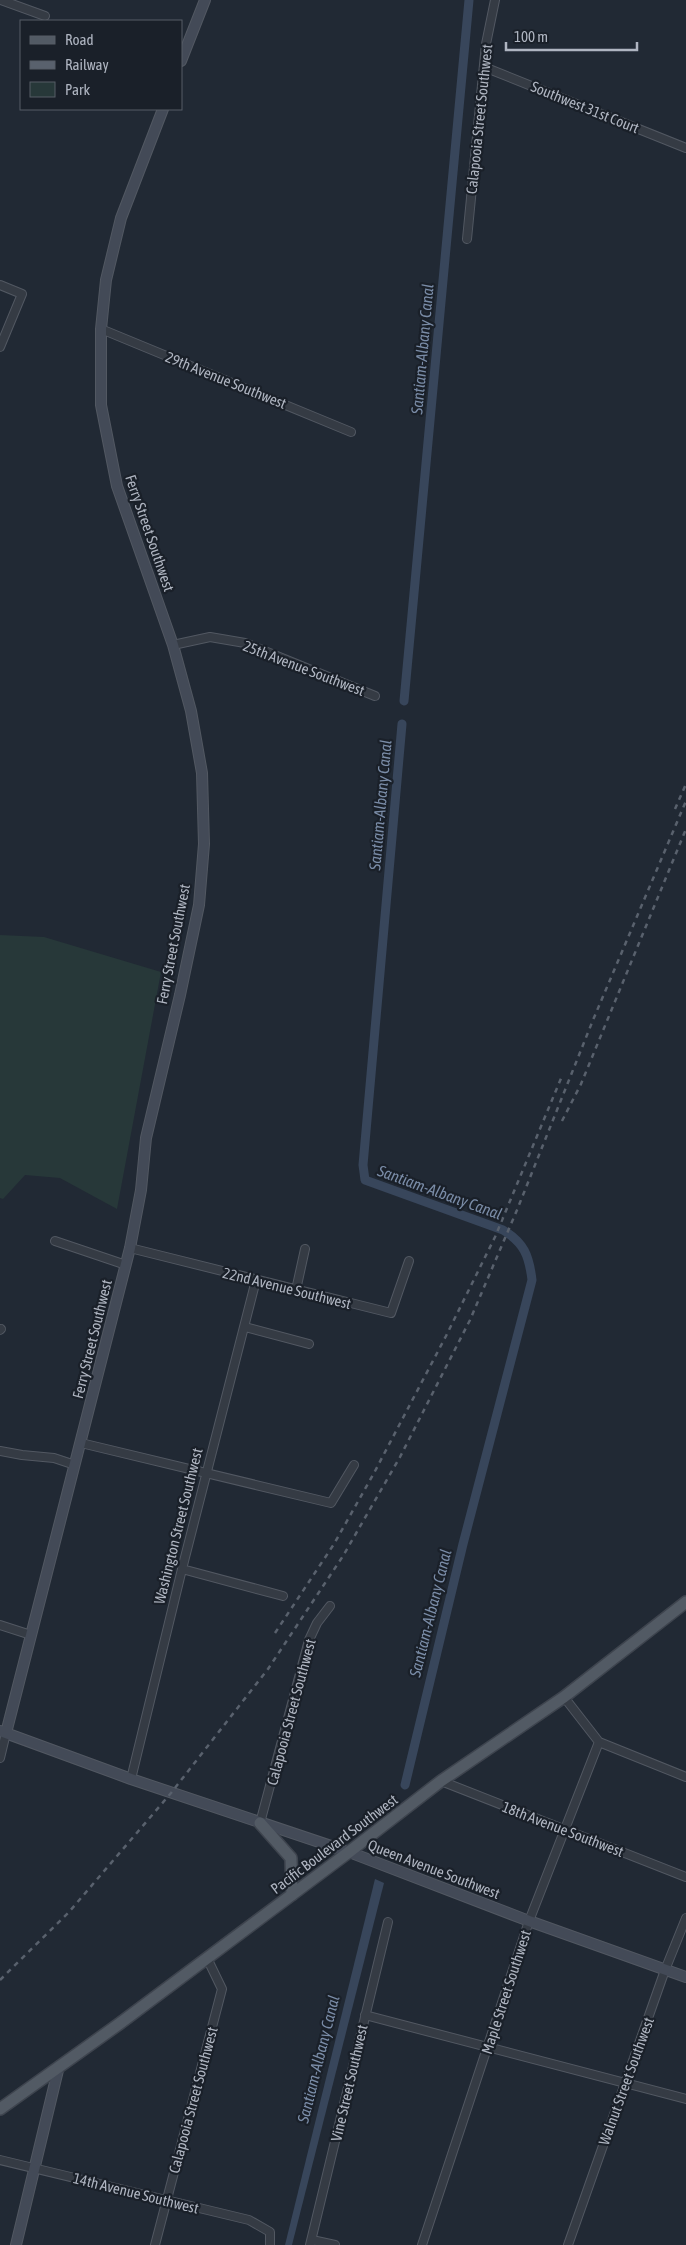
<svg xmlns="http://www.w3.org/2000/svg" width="686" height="2245" viewBox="0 0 686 2245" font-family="'Asap Condensed',sans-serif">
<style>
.green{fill:#273839}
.water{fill:#38465b}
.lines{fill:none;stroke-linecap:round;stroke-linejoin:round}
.canal{stroke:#38465b;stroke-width:9}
.street-casing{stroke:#525862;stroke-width:10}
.secondary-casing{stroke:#525862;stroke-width:12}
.primary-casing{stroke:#3e444e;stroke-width:14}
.street{stroke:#353b44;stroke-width:8}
.secondary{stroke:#434a57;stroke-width:10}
.primary{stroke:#525a64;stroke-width:11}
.rail{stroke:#59616d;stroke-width:2.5;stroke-dasharray:5 5;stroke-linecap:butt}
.labels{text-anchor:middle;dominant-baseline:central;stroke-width:4.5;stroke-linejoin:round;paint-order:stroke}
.street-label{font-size:15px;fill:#afb5c1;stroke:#1a2029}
.water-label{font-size:16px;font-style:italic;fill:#7a8ca7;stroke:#1a2029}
</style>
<rect width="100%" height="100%" fill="#212934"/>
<path class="green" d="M0,935L44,937L161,972L117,1209L60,1178L25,1175L3,1199L0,1198Z"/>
<path class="water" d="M375,1879L384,1883L292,2245H285Z"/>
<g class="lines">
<path class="canal" d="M404,701L469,0
M402,724L363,1165L365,1180L503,1230C524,1243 529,1255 532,1280L463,1544L405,1785"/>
<g class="street-casing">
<path id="street" d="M1,0L45,16
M484,67L686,148
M467,239L486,44L495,0
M0,285L22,294L0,347
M101,329L351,432
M173,645L210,637L245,643L375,696
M55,1241L126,1265
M130,1248L391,1313L409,1261
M296,1290L305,1249
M245,1327L309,1344
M0,1330L1,1329
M81,1443L331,1503L354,1465
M0,1451L22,1455L54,1458L75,1465
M182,1569L283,1596
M0,1625L31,1635
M564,1697L599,1742L686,1777
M0,1758L6,1733
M131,1779L182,1569L256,1280
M441,1781L686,1877
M260,1823L309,1640L317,1623L330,1606
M365,2015L686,2099
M0,2160L249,2220L270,2232V2245
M312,2240L335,2245
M155,2245L222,1989L207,1958
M310,2245L388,1922
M422,2245L529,1921L599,1742
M568,2245L665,1970L686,1918"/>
</g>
<g class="secondary-casing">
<path id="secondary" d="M181,61L205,0
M0,1731L131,1779L349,1852L529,1921L686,1977
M6,1733L130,1248L141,1190L146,1138L180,995L199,905L204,844L202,773L191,711L173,645L117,486L101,405V329L106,280L121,218L163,109
M16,2245L59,2066"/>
</g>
<g class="primary-casing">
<path id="primary" d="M260,1823L291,1858L292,1895
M0,2109L119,2024L349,1852L441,1781L564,1697L686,1602"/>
</g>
<use href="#street" class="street"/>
<use href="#secondary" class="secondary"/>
<use href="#primary" class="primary"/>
<path class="rail" d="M675,809L686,784
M562,1121L581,1084L686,829
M275,1633L334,1544L374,1473L446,1336L495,1237L562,1076
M0,1980L69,1912L171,1793L268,1669L343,1556L400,1457L470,1320L517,1210L593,1020L686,801"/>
</g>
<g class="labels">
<g class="street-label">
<text transform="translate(585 107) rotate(22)">Southwest 31st Court</text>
<text transform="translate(479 119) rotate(-84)">Calapooia Street Southwest</text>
<text transform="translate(226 380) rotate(22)">29th Avenue Southwest</text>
<text transform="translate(150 533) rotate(71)">Ferry Street Southwest</text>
<text transform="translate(304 668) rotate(21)">25th Avenue Southwest</text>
<text transform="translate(173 944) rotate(-79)">Ferry Street Southwest</text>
<text transform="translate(287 1288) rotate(14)">22nd Avenue Southwest</text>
<text transform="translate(92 1339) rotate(-76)">Ferry Street Southwest</text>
<text transform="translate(178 1526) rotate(-76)">Washington Street Southwest</text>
<text transform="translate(291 1712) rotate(-75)">Calapooia Street Southwest</text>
<text transform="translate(563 1829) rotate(21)">18th Avenue Southwest</text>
<text transform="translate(334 1844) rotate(-37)">Pacific Boulevard Southwest</text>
<text transform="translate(434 1869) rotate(21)">Queen Avenue Southwest</text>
<text transform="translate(506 1992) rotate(-72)">Maple Street Southwest</text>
<text transform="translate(626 2081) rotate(-70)">Walnut Street Southwest</text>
<text transform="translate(349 2083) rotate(-77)">Vine Street Southwest</text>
<text transform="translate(193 2100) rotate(-75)">Calapooia Street Southwest</text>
<text transform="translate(136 2193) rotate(14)">14th Avenue Southwest</text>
</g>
<g class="water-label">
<text transform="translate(422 349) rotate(-85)">Santiam-Albany Canal</text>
<text transform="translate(380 805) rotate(-85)">Santiam-Albany Canal</text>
<text transform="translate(440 1192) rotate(20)">Santiam-Albany Canal</text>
<text transform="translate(430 1613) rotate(-76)">Santiam-Albany Canal</text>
<text transform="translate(318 2059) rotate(-76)">Santiam-Albany Canal</text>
</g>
</g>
<rect x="20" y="20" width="162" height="90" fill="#1a2029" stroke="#565c66"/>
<rect x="30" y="36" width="25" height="8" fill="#525a64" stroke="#565c66"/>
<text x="65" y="45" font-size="15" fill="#afb5c1">Road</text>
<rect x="30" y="61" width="25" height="8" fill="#59616d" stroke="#565c66"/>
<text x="65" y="70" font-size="15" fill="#afb5c1">Railway</text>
<rect x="30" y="82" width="25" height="15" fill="#273839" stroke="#565c66"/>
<text x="65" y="95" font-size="15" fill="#afb5c1">Park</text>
<path d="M506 42v8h131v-8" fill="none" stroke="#afb5c1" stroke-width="2.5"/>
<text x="514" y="42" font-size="15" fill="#afb5c1" stroke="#1a2029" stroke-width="4" paint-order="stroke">100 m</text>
</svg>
